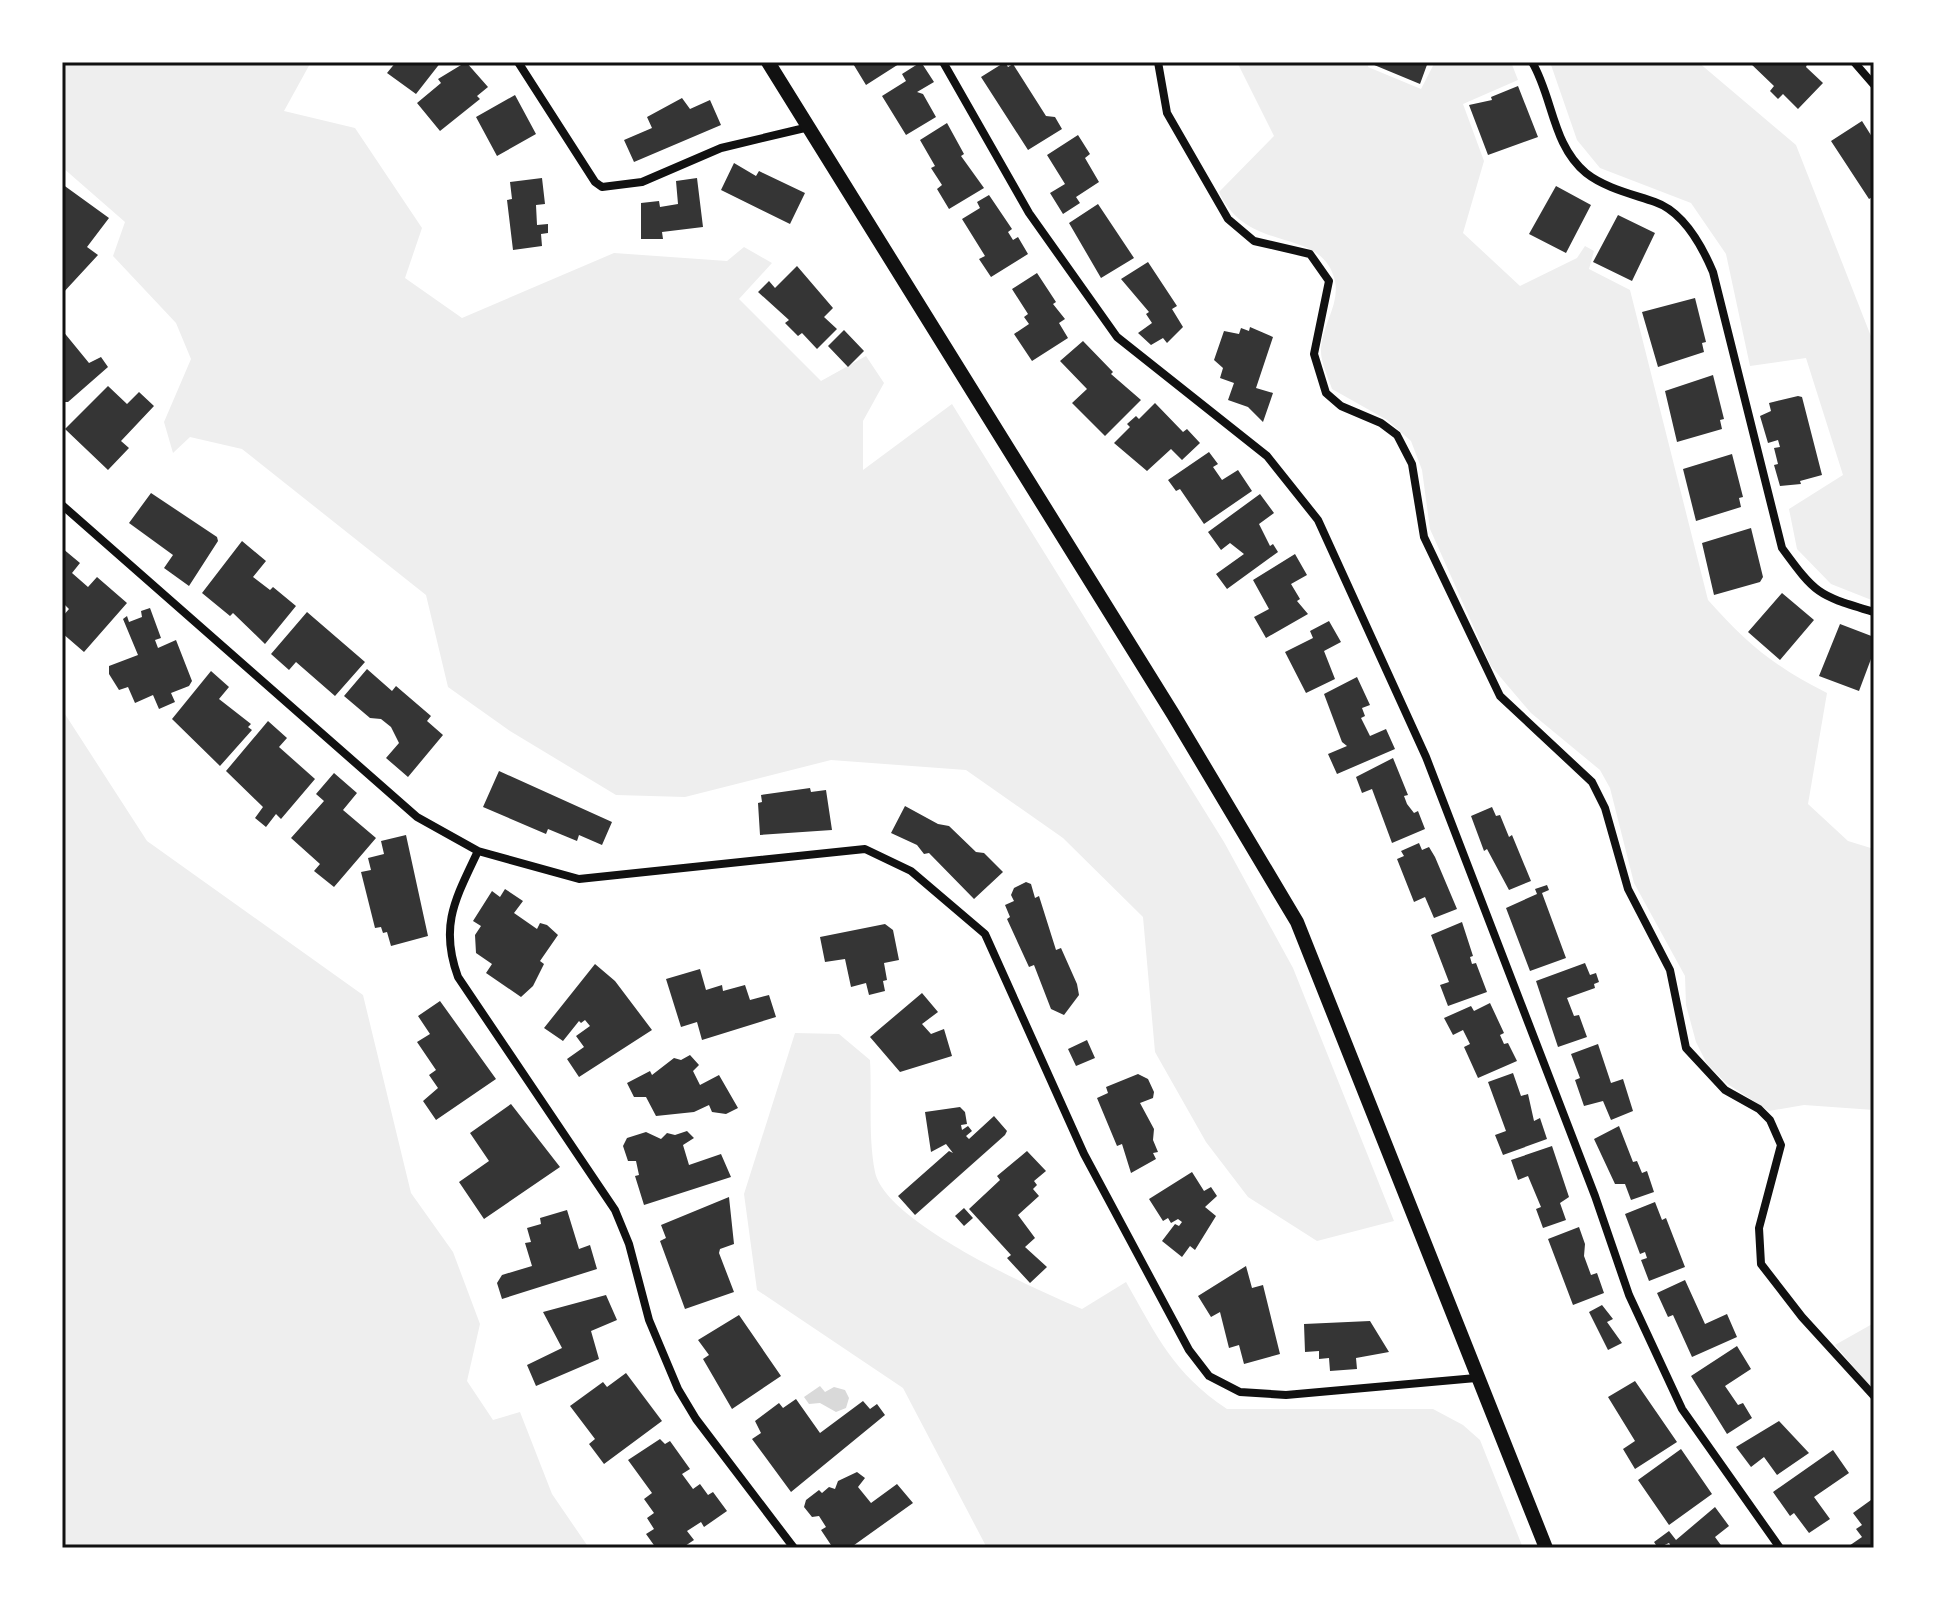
<svg xmlns="http://www.w3.org/2000/svg" width="1936" height="1610" viewBox="0 0 1936 1610" font-family="'Work Sans',sans-serif">
<style>
.green{fill:#eee}
.water{fill:#d9d9d9}
.building{fill:#353535}
.lines{fill:none;stroke-linecap:round;stroke-linejoin:round}
.minor{stroke:#111;stroke-width:8}
.secondary{stroke:#111;stroke-width:14}
.neatline{fill:none;stroke:#111;stroke-width:3}
</style>
<rect width="100%" height="100%" fill="#fff"/>
<path class="green" d="M62,62H311L284,111L355,128L422,228L405,278L462,318L614,253L727,261L744,247L772,263L739,299L821,381L866,356L884,383L863,421V470L952,404L1224,842L1293,968L1394,1221L1317,1241L1248,1197L1206,1142L1155,1052L1143,917L1063,838L966,770L831,760L685,797L616,795L510,731L448,687L426,595L242,449L190,437L173,453L164,422L191,359L176,323L113,256L125,222L62,167Z
M1237,62H1369L1368,67L1421,89L1435,62H1511L1518,80L1463,104L1484,161L1463,233L1520,286L1577,258L1585,246L1594,251L1589,269L1630,290L1708,600C1748,645 1774,666 1827,693L1808,804L1848,841L1874,849V1110L1804,1105L1769,1111L1726,1083L1707,1064L1696,1042L1686,1005L1685,976L1634,883L1610,788L1600,770L1531,713L1491,666L1430,529L1422,470L1411,441L1387,420L1332,389C1328,377 1320,361 1321,348C1322,326 1340,304 1335,281C1322,225 1248,256 1219,192L1274,136Z
M1550,62H1698L1796,145L1874,344V601L1831,584L1797,549L1789,509L1843,475L1806,358L1750,366L1726,254L1691,203L1600,168L1577,140Z
M62,665L63,711L147,841L363,995L411,1193L453,1252L480,1324L467,1381L493,1420L520,1412L552,1494L589,1548H62Z
M795,1033L839,1034L870,1060C872,1096 868,1137 875,1172C885,1222 1036,1290 1082,1309L1126,1282C1157,1336 1173,1373 1227,1409H1433L1463,1425L1480,1440L1523,1548H987L903,1388L757,1290L744,1194Z
M1874,1323V1391L1835,1345Z"/>
<path class="water" d="M820,1386L825,1392L834,1387L845,1390L849,1398L846,1408L836,1412L820,1403L809,1404L804,1397Z"/>
<path class="building" d="M396,62H441L416,94L387,73Z
M466,62L488,87L477,96L480,99L440,131L417,103L441,83L438,79Z
M852,62H902L866,85Z
M921,62L934,82L917,92L923,94L936,117L906,135L882,96L906,81L902,74Z
M1005,62L1008,67L1013,64L1046,116L1055,117L1062,129L1028,150L981,77Z
M1367,62H1428L1420,84Z
M1749,62H1808L1806,67L1823,83L1798,109L1783,94L1778,99L1770,91L1774,86Z
M1518,86L1538,137L1488,155L1469,105L1492,100L1491,97Z
M515,95L536,134L497,156L476,117Z
M682,98L690,109L710,100L721,125L634,162L624,140L652,128L647,117Z
M1862,121L1874,140V196L1869,199L1831,141Z
M947,123L964,154L961,156L984,188L949,209L937,189L942,185L931,168L935,166L920,140Z
M1078,135L1090,154L1085,158L1099,182L1076,197L1080,203L1063,214L1050,193L1065,184L1047,155Z
M734,163L756,176L759,171L805,193L790,224L721,190Z
M542,178L545,204L536,205L537,225L548,224V233L541,234L542,246L513,250L507,200L512,199L510,182Z
M697,178L703,227L662,232L663,239H641V203L659,201L660,207L678,204L676,181Z
M62,184L109,218L87,247L98,255L62,294Z
M1556,186L1591,205L1566,253L1529,234Z
M989,195L1012,229L1008,232L1013,240L1018,237L1028,254L991,277L979,259L985,256L962,219L980,208L977,202Z
M1098,204L1134,258L1101,278L1069,223Z
M1618,215L1655,233L1632,281L1593,262Z
M1148,262L1177,306L1172,309L1183,327L1167,343L1163,338L1151,345L1138,333L1152,323L1146,314L1149,312L1121,279Z
M797,266L833,308L824,317L837,329L817,349L802,333L798,336L785,323L789,320L758,292L769,281L775,288Z
M1037,273L1056,302L1053,304L1065,319L1059,323L1068,338L1032,361L1014,334L1029,324L1024,317L1028,314L1012,289Z
M1695,298L1706,342L1702,343L1704,352L1658,367L1642,312Z
M1250,327L1273,337L1256,388L1273,393L1263,422L1248,407L1228,400L1234,383L1220,378L1223,368L1214,360L1224,331L1239,334L1241,328L1249,331Z
M62,330L89,363L101,357L108,367L68,402H62Z
M844,330L864,351L848,367L828,346Z
M1083,341L1113,372L1111,374L1141,400L1105,436L1072,403L1087,389L1060,361Z
M1713,375L1724,419L1720,420L1722,429L1677,442L1665,391Z
M108,386L127,404L139,392L154,406L121,441L129,448L108,470L65,429Z
M1798,396L1802,397L1822,475L1800,481L1801,484L1780,486L1774,465L1778,464L1774,448L1780,447L1778,440L1768,443L1760,416L1771,411L1769,403Z
M1155,403L1183,432L1187,429L1200,443L1182,460L1171,449L1147,471L1114,443L1130,427L1127,424L1136,416L1139,419Z
M1209,452L1218,464L1213,467L1222,480L1238,470L1252,491L1204,524L1180,489L1176,491L1168,480Z
M1732,454L1743,497L1739,498L1741,507L1696,521L1683,469Z
M151,493L217,537L218,541L189,586L164,568L173,555L129,523Z
M1260,494L1274,513L1259,524L1270,546L1273,544L1278,552L1227,589L1216,574L1244,554L1230,543L1221,550L1208,532Z
M1751,528L1763,577L1760,582L1714,595L1702,543Z
M242,541L266,561L253,577L270,590L273,587L296,606L265,644L233,613L230,616L202,593Z
M62,548L80,563L72,573L88,587L97,577L127,603L84,652L62,633V617L69,609L62,602Z
M1295,554L1307,575L1291,584L1300,599L1297,601L1308,614L1266,638L1254,617L1269,609L1253,580Z
M1782,593L1814,620L1780,660L1748,632Z
M150,608L161,638L155,640L158,648L176,640L192,681L189,686L171,693L175,702L159,709L153,695L135,703L128,687L119,690L109,674V666L138,655L123,619L127,616L129,622L142,617L141,611Z
M307,612L365,662L335,696L296,662L289,670L271,654Z
M1329,621L1341,642L1324,651L1335,679L1306,693L1285,652L1313,638L1310,631Z
M1840,624L1874,637V651L1859,691L1819,676Z
M367,669L392,691L396,686L431,716L427,721L443,735L408,777L386,758L399,743L391,727L381,719L370,718L344,696Z
M211,671L229,687L219,699L251,724L248,727L252,730L220,766L172,719Z
M1357,677L1370,705L1362,708L1365,716L1361,718L1370,736L1386,729L1395,749L1337,774L1328,754L1347,746L1342,742L1324,694Z
M268,721L287,738L279,747L315,779L281,819L276,814L266,827L255,818L263,807L226,771Z
M1393,758L1408,795L1404,796L1407,804L1414,813L1418,811L1425,829L1392,843L1372,789L1362,793L1356,777Z
M499,771L612,822L602,845L579,835L577,841L548,829L546,834L483,807Z
M334,773L357,793L343,810L376,838L334,887L314,871L320,864L291,838L324,801L316,794Z
M810,788L811,792L826,790L832,830L760,835L758,803L762,802L761,795Z
M905,806L938,824L949,826L976,852L984,853L1003,872L974,899L929,853L924,854L917,845L891,833Z
M1492,807L1496,816L1500,815L1509,837L1512,835L1531,881L1509,890L1487,849L1484,851L1471,816Z
M406,835L428,936L391,946L387,932L383,933L381,927L375,928L361,872L371,870L368,858L384,854L381,841Z
M1419,843L1422,850L1429,847L1435,857L1457,909L1434,918L1425,897L1414,902L1397,859L1404,856L1401,851Z
M1026,882L1031,884L1035,898L1039,896L1056,950L1061,948L1077,984L1079,995L1064,1015L1051,1009L1034,965L1029,967L1007,919L1010,917L1005,905L1014,901L1011,895L1014,888Z
M1547,885L1549,890L1542,893L1566,958L1530,971L1506,908L1537,894L1535,889Z
M505,889L523,901L514,913L537,929L540,923L547,925L558,935L540,961L544,964L533,986L521,997L486,973L492,964L476,953L475,935L481,926L473,921L492,891L500,897Z
M1462,922L1473,956L1470,957L1472,964L1476,963L1487,992L1448,1006L1440,985L1449,982L1431,935Z
M885,924L893,930L899,960L884,963L887,980L883,981L885,991L869,995L866,983L851,987L845,959L825,962L820,937Z
M1585,963L1590,975L1596,973L1599,982L1594,984L1595,988L1567,998L1574,1016L1579,1015L1587,1037L1558,1047L1536,981Z
M595,964L615,981L652,1030L579,1077L567,1059L584,1047L576,1036L590,1026L585,1020L581,1023L579,1021L563,1041L544,1028Z
M700,969L706,990L722,985L723,991L745,985L750,1000L769,995L776,1017L702,1040L697,1022L681,1027L666,979Z
M922,993L938,1012L922,1024L931,1034L944,1029L952,1056L900,1072L870,1037Z
M440,1001L496,1079L436,1120L423,1101L438,1088L429,1075L436,1070L417,1042L430,1034L418,1016Z
M1490,1003L1504,1033L1500,1035L1504,1044L1508,1043L1517,1061L1478,1078L1464,1047L1470,1044L1463,1030L1453,1035L1444,1018L1471,1006L1474,1011Z
M1087,1040L1095,1058L1076,1066L1068,1049Z
M1598,1044L1611,1083L1623,1079L1633,1111L1611,1120L1603,1101L1584,1106L1575,1080L1580,1078L1571,1054Z
M690,1055L699,1065L693,1071L700,1085L719,1075L738,1108L726,1114L712,1112L709,1105L694,1112L656,1116L646,1097H634L627,1083L650,1071L652,1075L674,1058L681,1060Z
M1513,1073L1521,1096L1528,1094L1534,1121L1540,1118L1547,1139L1503,1155L1495,1135L1506,1131L1488,1082Z
M1138,1074L1148,1079L1154,1092L1153,1098L1140,1103L1154,1129L1153,1140L1158,1152L1153,1153L1156,1159L1131,1173L1122,1144L1117,1146L1097,1098L1108,1093L1106,1087Z
M511,1104L560,1167L484,1219L459,1182L489,1161L470,1133Z
M960,1107L965,1112L967,1124L961,1125L962,1130L968,1126L972,1131L966,1136L969,1139L994,1116L1007,1131L1005,1135L915,1215L898,1196L949,1151L953,1153L946,1144L931,1152L925,1112Z
M1619,1126L1633,1162L1637,1161L1642,1173L1647,1171L1654,1192L1631,1200L1625,1184H1615L1594,1139Z
M687,1131L694,1138L683,1145L689,1165L721,1154L731,1177L644,1205L635,1176L639,1175L636,1161H628L623,1146L627,1138L646,1132L661,1139L667,1133L675,1135Z
M1552,1146L1569,1197L1560,1203L1566,1220L1543,1228L1536,1209L1541,1207L1528,1176L1518,1180L1511,1160Z
M1027,1151L1046,1171L1034,1181L1037,1185L1033,1189L1039,1196L1018,1215L1035,1238L1025,1247L1047,1267L1030,1283L1007,1258L1011,1255L969,1209L1000,1180L997,1176Z
M1192,1172L1204,1191L1211,1187L1217,1196L1205,1207L1216,1216L1195,1250L1190,1246L1182,1257L1162,1241L1175,1224L1179,1226L1182,1222L1178,1219L1171,1223L1168,1218L1163,1221L1149,1199Z
M729,1197L734,1244L720,1249L719,1253L734,1292L685,1309L660,1241L666,1238L661,1225Z
M1655,1202L1662,1220L1666,1218L1685,1267L1649,1281L1641,1260L1647,1258L1645,1252L1640,1254L1625,1214Z
M964,1208L973,1218L964,1226L955,1216Z
M567,1210L579,1249L590,1245L597,1269L502,1299L497,1283L502,1275L532,1266L525,1243L531,1242L527,1228L541,1224L540,1218Z
M1579,1227L1585,1244L1584,1256L1591,1275L1597,1273L1604,1293L1573,1305L1548,1239Z
M1246,1266L1252,1288L1263,1285L1280,1354L1244,1364L1239,1345L1229,1348L1220,1312L1211,1317L1198,1296Z
M1685,1280L1705,1324L1727,1314L1737,1337L1692,1357L1673,1315L1668,1317L1657,1293Z
M606,1295L617,1320L591,1331L599,1359L536,1386L527,1365L562,1348L543,1312Z
M1602,1305L1613,1319L1607,1322L1622,1343L1608,1350L1589,1312Z
M739,1315L781,1376L732,1409L703,1359L709,1355L698,1340Z
M1370,1321L1389,1352L1356,1358L1357,1369L1330,1371L1329,1358L1319,1359V1351L1305,1352L1304,1324Z
M1737,1346L1751,1369L1725,1386L1738,1405L1743,1403L1752,1418L1727,1434L1691,1376Z
M626,1373L662,1421L604,1464L589,1444L595,1439L570,1406L603,1382L607,1387Z
M1635,1381L1677,1442L1635,1469L1623,1449L1635,1441L1608,1397Z
M796,1399L820,1433L863,1401L870,1409L877,1404L885,1415L791,1492L752,1439L761,1433L755,1421L779,1403L783,1408Z
M1779,1421L1809,1453L1777,1475L1764,1457L1751,1467L1736,1447Z
M660,1439L665,1444L670,1441L690,1469L682,1474L693,1489L700,1484L708,1495L713,1492L727,1511L704,1527L701,1522L687,1531L694,1540L682,1548H656L646,1534L654,1529L647,1518L654,1513L644,1499L652,1493L628,1460Z
M1681,1449L1712,1494L1669,1525L1638,1480Z
M1833,1450L1849,1473L1814,1497L1830,1519L1809,1533L1794,1513L1790,1516L1773,1492Z
M857,1472L865,1478L858,1487L871,1503L897,1484L913,1503L850,1548H833L821,1530L826,1527L819,1516L812,1517L804,1507L806,1500L819,1490L822,1493L829,1487L835,1489L838,1481Z
M1871,1500L1874,1505V1548H1846L1862,1537L1856,1529L1862,1525L1853,1513Z
M1715,1507L1729,1526L1715,1537L1723,1548H1672L1669,1543L1658,1548L1654,1542L1669,1531L1676,1540Z"/>
<g class="lines">
<path class="minor" d="M518,62L595,182L602,187L642,182L721,148L809,127
M943,62L1029,213L1117,337L1267,456L1318,520L1426,757L1595,1196L1629,1295L1682,1409L1780,1548
M1158,62L1167,113L1228,219L1254,241L1310,254L1329,281L1314,354L1326,393L1341,406L1381,423L1397,435L1412,464L1424,537L1500,696L1592,782L1605,808L1628,889L1670,970L1686,1048L1725,1090L1759,1109L1770,1120L1781,1145L1759,1228L1761,1264L1802,1317L1874,1396
M1532,62C1553,97 1552,145 1586,173C1605,188 1632,194 1655,202C1684,212 1702,246 1713,272L1782,548C1817,596 1818,595 1874,612
M1854,62L1874,85
M62,505L417,817L478,851L579,879L865,849L911,871L985,934L1084,1154L1189,1350L1209,1376L1240,1392L1286,1395L1476,1378
M478,851C456,898 439,925 458,977L615,1210L629,1244L649,1320L678,1389L696,1419L794,1548"/>
<path class="secondary" d="M768,62L1173,714L1297,922L1546,1548"/>
</g>
<rect width="1936" height="1610" fill="none" stroke="#ffffff" stroke-width="128"/>
<rect x="64" y="64" width="1808" height="1482" class="neatline"/>
</svg>
